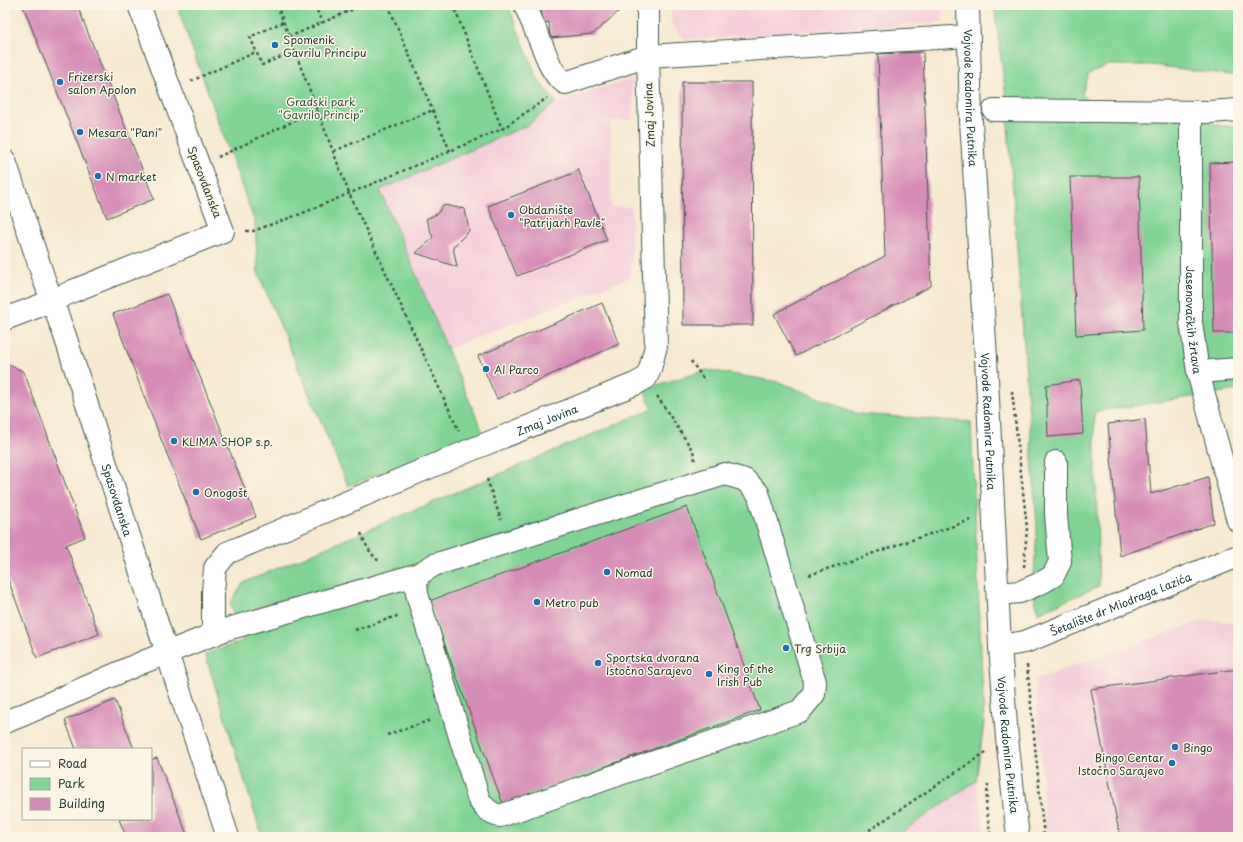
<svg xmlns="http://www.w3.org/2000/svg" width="1243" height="842" viewBox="0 0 1243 842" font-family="'Playpen Sans',sans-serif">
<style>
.built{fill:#f5cfda}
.green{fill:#81d496;stroke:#508865}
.building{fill:#d58cb7}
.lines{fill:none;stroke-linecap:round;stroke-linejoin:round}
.minor-casing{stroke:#3f574c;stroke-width:24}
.major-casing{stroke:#3f574c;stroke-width:24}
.path{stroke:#3f574c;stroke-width:2.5;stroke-dasharray:3 3;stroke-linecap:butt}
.minor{stroke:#fff;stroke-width:22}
.major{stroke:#fff;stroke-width:22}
.poi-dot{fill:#1f6fb2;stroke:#fcf5e5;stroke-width:1.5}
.labels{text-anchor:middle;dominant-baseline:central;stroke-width:3;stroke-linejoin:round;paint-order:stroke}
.poi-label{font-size:11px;fill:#1f3d34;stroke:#fcf5e5;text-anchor:start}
.street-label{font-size:11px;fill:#1f3d34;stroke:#fcf5e5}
.park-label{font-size:11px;fill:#335b48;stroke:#fcf5e5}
</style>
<rect width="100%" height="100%" fill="#fcf5e5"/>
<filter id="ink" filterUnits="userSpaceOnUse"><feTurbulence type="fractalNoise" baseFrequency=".025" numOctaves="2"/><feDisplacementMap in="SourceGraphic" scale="8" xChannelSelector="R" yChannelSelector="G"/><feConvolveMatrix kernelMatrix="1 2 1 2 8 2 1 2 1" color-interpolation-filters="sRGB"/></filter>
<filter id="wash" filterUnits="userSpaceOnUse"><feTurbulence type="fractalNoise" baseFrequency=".012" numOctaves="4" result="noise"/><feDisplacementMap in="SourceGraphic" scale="16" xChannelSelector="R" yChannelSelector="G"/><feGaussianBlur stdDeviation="0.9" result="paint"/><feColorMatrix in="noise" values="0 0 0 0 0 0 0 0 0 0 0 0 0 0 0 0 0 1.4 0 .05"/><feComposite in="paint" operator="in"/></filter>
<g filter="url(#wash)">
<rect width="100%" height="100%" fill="#f7e9d1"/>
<path class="built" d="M671,5H942L943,22L684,40L671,23Z
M632,79L633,120L611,121V207H632L631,277L448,349L400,240L380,190L528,125L556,102Z
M1205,620L1227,621L1238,624V837H1046L1035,679Z
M976,781L986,837H895Z"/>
<path class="green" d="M180,5H508L538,80L556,102L528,125L380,190L483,433L348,486L258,273L255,223L179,12Z
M994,5H1238V76L1152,65H1109L1089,73L1082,94L1090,107L1175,113L1222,126H1238V395L1237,390L1094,412L1099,586L1038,613L1033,589L1037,527L1006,97Z
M707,370L779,382L859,414L971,422L984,723L976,781L895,837H262L205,654L243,641L230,604L243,583L652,409L644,389Z"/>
<g id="blocks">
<path class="building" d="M25,5H77L154,199L107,218L23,6Z
M541,5H619V11L593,34L550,38L549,22L543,23Z
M923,52L931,286L796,356L774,314L885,256L878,54Z
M682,82H752L753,325H683Z
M1238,162V333H1214L1210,163Z
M578,169L607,240L517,276L488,206L576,172Z
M1070,177H1139L1143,330L1076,335Z
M443,205L465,209L469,231L453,247L457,267L416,253L433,238L426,219L437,214Z
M167,294L256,517L201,539L147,404L113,314Z
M602,303L619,344L497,399L478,356Z
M5,363L24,372L85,537L66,545L99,634L37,658L5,571V557L8,556L5,547Z
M1080,380L1083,434L1048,437L1046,385Z
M1145,419L1151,494L1208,477L1214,523L1120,556L1108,424Z
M687,507L760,710L503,804L429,601Z
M1238,669V837H1120L1091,689Z
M115,700L134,749H76L65,720Z
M157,758L188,837H126L119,819H151V760Z"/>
</g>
</g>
<g filter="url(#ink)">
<use href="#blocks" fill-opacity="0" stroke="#3f574c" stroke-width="1"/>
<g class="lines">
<g class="minor-casing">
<g id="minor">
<path d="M525,5L551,67L557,76L565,83L648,56L969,36"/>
<path d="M994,110L1210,112L1238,110"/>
<path id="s1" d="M1191,112V322L1198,372L1238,521"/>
<path id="s2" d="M5,161L45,282L65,336L160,632L228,837"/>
<path d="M5,319L52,301L73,291L223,231L139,5"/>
<path d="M1198,372L1238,369"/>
<path d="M725,474L745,480L758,493L815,682L814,694L800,711L500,816C490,814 485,808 479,800L417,594L416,584L419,574L434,565Z"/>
<path d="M998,594L1020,592L1041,583L1053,576L1060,562L1056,515V462"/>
<path id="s3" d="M213,635V592L215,568L227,553L468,451L635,384L646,378L650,369L656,346L648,56V5"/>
<path id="s4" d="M1000,646L1025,642L1238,556"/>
<path d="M5,722L25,714L141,663L224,630L419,574"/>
</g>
</g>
<g class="major-casing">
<g id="major">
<path id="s5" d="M968,5L971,121L986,358L1000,646L1007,738L1018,837"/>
</g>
</g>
<path class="path" d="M277,5L349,193L459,431
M315,5L322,23
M388,5L450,151
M453,5L502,129
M283,22L250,37L262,65L295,51
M289,37L363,5
M191,81L256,52
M334,151L433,110
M218,157L317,110
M246,231H253L303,213L502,129L547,98
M691,361L705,381
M1012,391L1027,528L1024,567
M657,396L693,451L695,460
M487,479L501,520
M361,533C365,544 370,554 380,562
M809,575L971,520
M355,630L400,615
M1027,665L1044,837
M387,735L431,720
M988,784L986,806L991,837
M859,837L986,752"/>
<use href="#minor" class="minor"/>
<use href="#major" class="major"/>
</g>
</g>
<g class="poi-dot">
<circle cx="275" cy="45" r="4"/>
<circle cx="60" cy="82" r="4"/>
<circle cx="80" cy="132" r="4"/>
<circle cx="98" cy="176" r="4"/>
<circle cx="511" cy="215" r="4"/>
<circle cx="486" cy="369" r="4"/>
<circle cx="174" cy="441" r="4"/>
<circle cx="196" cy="492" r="4"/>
<circle cx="607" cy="572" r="4"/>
<circle cx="537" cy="602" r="4"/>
<circle cx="786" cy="648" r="4"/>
<circle cx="598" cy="663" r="4"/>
<circle cx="709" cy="674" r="4"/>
<circle cx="1175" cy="747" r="4"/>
<circle cx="1172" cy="763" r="4"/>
</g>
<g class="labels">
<g class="poi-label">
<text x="283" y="39">Spomenik<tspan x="283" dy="13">Gavrilu Principu</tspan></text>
<text x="68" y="76">Frizerski<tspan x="68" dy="13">salon Apolon</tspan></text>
<text x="88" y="132">Mesara "Pani"</text>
<text x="106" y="176">N market</text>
<text x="519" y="209">Obdanište<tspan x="519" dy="13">"Patrijarh Pavle"</tspan></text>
<text x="494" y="369">Al Parco</text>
<text x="182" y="441">KLIMA SHOP s.p.</text>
<text x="204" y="492">Onogošt</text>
<text x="615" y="572">Nomad</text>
<text x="545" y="602">Metro pub</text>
<text x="794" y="648">Trg Srbija</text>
<text x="606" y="657">Sportska dvorana<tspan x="606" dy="13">Istočno Sarajevo</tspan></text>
<text x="717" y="668">King of the<tspan x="717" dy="13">Irish Pub</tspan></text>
<text x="1183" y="747">Bingo</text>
<text x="1164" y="757" text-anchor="end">Bingo Centar<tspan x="1164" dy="13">Istočno Sarajevo</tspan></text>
</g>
<g class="street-label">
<text stroke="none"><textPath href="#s5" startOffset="93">Vojvode Radomira Putnika</textPath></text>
<text transform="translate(649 115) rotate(-92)">Zmaj Jovina</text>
<text transform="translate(205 182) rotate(69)">Spasovdanska</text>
<text stroke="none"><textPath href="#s1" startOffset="208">Jasenovačkih žrtava</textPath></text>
<text stroke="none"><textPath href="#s3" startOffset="433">Zmaj Jovina</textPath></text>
<text stroke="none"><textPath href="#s5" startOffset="417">Vojvode Radomira Putnika</textPath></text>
<text stroke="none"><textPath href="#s2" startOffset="357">Spasovdanska</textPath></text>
<text stroke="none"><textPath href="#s4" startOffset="128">Šetalište dr Miodraga Lazića</textPath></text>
<text stroke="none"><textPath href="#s5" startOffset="741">Vojvode Radomira Putnika</textPath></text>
</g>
<g class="park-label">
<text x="321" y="101">Gradski park<tspan x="321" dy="13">"Gavrilo Princip"</tspan></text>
</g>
</g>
<rect width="1243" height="842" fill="none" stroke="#fcf5e5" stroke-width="20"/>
<rect x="22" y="748" width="130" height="72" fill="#fcf5e5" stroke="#a4ab9e"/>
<rect x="30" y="761" width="20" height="6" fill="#ffffff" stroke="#a4ab9e"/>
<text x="58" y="768" font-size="12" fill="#1f3d34">Road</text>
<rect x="30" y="778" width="20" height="12" fill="#81d496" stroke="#a4ab9e"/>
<text x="58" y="788" font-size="12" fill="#1f3d34">Park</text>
<rect x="30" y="798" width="20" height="12" fill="#d58cb7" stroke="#a4ab9e"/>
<text x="58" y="808" font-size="12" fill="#1f3d34">Building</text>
</svg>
